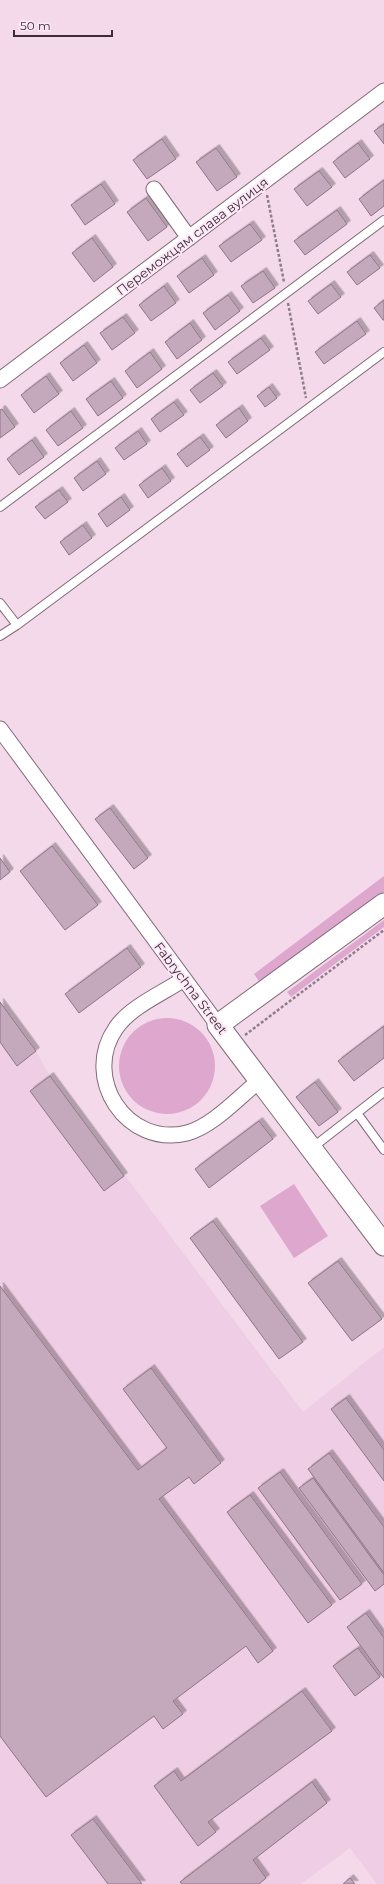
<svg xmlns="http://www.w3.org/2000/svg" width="384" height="1884" viewBox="0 0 384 1884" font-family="Montserrat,sans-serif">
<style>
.built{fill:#efcde4}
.green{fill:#dea7cd}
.building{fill:#c3a9bb;stroke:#8e7586;filter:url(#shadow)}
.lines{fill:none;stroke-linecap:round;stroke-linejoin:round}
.lane-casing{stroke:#826a7a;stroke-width:10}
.street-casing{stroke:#826a7a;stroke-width:17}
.secondary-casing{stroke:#826a7a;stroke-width:23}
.path{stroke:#8f7d89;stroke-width:2.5;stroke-dasharray:3 2;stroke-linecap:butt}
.lane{stroke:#fff;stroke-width:8}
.street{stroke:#fff;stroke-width:15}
.secondary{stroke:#fff;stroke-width:21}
.labels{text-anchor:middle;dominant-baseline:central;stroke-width:4;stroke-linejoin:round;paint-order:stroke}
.street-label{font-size:13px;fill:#382e35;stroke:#fee8f7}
</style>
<defs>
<filter id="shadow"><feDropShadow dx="3.5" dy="-3.5" stdDeviation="0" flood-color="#0004"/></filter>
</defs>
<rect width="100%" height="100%" fill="#f4d9eb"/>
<path class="built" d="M0,1002L36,1051L50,1076L303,1412L384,1347V1884H377L350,1848L301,1884H0Z"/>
<path class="green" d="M384,876V892L261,984L254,974Z
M384,920V927L291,997L287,992Z
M119 1066a48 48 0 1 1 96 0a48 48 0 1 1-96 0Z
M294,1184L328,1236L294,1258L260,1206Z"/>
<path class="building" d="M384,124V144L374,131Z
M162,139L176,159L147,179L133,160Z
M358,143L370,159L345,178L333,162Z
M216,148L237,177L217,191L196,162Z
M319,171L332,187L307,206L294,189Z
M384,180V206L371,216L359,199Z
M101,184L115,204L85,225L71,205Z
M146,198L167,227L148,241L127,212Z
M337,210L347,224L305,255L294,241Z
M250,224L262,240L231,262L219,246Z
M92,238L113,267L94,282L72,253Z
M370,255L380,268L357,285L347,272Z
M202,258L214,275L189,293L177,276Z
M263,271L275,288L253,303L241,286Z
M331,284L341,297L318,314L308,301Z
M164,286L176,303L151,321L139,305Z
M228,295L240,311L215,330L203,313Z
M384,300V320H383L374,308Z
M123,317L135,333L112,350L100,333Z
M357,321L366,334L324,364L315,352Z
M190,323L202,340L177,359L165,342Z
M261,338L270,350L237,374L228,362Z
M84,345L97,363L73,381L60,363Z
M150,352L162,369L137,388L125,371Z
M213,373L223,386L200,403L190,390Z
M46,376L59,394L34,413L21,395Z
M111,381L123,398L98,416L86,399Z
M269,387L277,398L265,407L257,396Z
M174,402L184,415L160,432L151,419Z
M239,408L248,421L226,438L216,425Z
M2,409L15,427L0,438V410Z
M71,411L83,428L58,446L46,430Z
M138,431L147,444L124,460L115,448Z
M200,437L210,450L187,467L177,454Z
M32,440L44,457L19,475L7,459Z
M97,461L106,474L83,491L74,478Z
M162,468L171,481L148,498L139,485Z
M59,490L68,502L45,519L35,507Z
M121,497L130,510L107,527L98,514Z
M83,525L92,538L69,555L60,542Z
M110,808L148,858L134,869L95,819Z
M52,846L98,905L65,930L20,871Z
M0,858L10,872L0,880Z
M127,948L141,967L79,1013L65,994Z
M0,1002L36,1051L17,1066L0,1042Z
M384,1026V1058L354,1081L338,1061Z
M50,1076L124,1176L104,1191L30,1091Z
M315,1082L338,1112L319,1126L296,1097Z
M259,1121L273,1139L209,1188L195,1169Z
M213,1221L303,1342L279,1359L190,1238Z
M338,1261L382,1319L352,1341L308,1283Z
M0,1286L138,1470L167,1448L123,1389L151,1368L221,1463L194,1484L189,1477L159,1499L273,1651L258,1663L246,1646L173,1701L183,1714L163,1729L154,1716L46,1797L0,1736Z
M346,1398L384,1450V1481L331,1409Z
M329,1453L384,1527V1573L308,1469Z
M280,1472L362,1584L340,1600L258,1488Z
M313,1478L384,1575V1584L375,1591L299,1488Z
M250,1495L332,1605L308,1623L227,1512Z
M366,1613L384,1638V1678L347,1627Z
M358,1648L380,1677L355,1696L333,1666Z
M302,1691L332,1731L208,1822L216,1832L198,1846L154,1786L174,1771L181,1781Z
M312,1782L327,1803L253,1860L266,1878L259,1884H182L180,1882Z
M93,1819L142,1884H108L71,1835Z
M350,1878L355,1884H343Z"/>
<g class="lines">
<g class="lane-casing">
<path id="lane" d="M0,507L384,220
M0,603L17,625L384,352
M0,636L17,625
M357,1113L384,1150
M312,1148L384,1092"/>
</g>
<g class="street-casing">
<path id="street" d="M154,189L189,238
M0,380L384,91
M0,729L218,1025
M184,979C163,993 130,1007 116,1028C81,1078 127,1148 187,1133C213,1126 239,1097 260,1080"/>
</g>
<g class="secondary-casing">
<path id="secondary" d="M384,904L218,1025L384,1245"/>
</g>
<path class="path" d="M267,195L284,282
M288,303L306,398
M245,1035L384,930"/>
<use href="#lane" class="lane"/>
<use href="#street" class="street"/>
<use href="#secondary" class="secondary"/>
</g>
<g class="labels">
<g class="street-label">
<text transform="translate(192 236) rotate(-37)">Переможцям слава вулиця</text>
<text transform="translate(191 988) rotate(53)">Fabrychna Street</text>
</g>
</g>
<path d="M14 30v6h98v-6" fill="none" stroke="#382e35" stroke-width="2"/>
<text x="20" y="30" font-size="12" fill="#382e35" stroke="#fee8f7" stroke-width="3" paint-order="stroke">50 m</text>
</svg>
